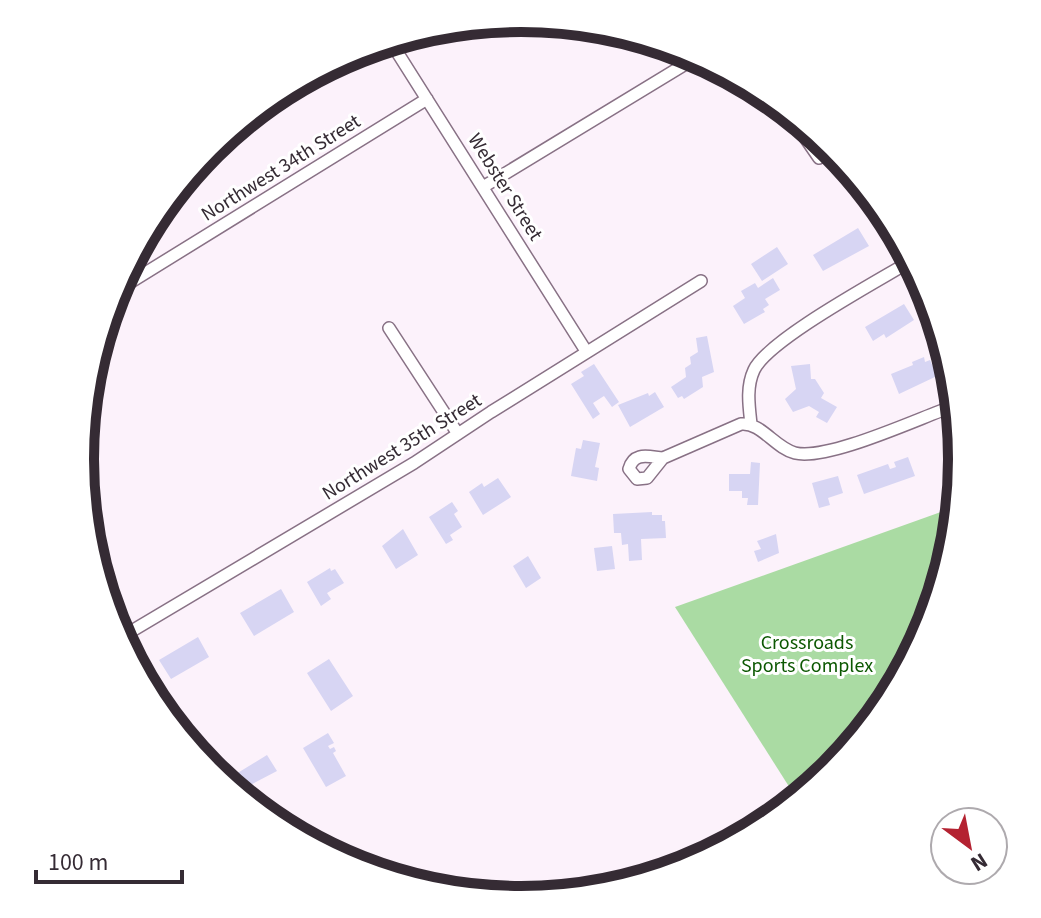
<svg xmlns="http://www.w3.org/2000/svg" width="1041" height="918" viewBox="0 0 1041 918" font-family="'Source Sans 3',sans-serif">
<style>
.green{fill:#aadba3}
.building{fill:#d7d5f3}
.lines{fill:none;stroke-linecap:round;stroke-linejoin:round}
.minor-casing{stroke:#887185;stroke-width:14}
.minor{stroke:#fff;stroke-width:11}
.labels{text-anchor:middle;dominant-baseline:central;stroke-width:6;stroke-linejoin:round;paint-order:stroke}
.street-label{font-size:20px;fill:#352b34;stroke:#fff}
.park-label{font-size:20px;fill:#0c5802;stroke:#fff}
.rim{fill:none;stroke:#352b34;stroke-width:10}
</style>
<rect width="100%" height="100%" fill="#fcf2fb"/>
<path class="green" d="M952,508L928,628L832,771L795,796L675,607Z"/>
<path class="building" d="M858,228L869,246L823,271L813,255Z
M777,247L788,264L762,281L751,264Z
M773,278L780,290L765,299L769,305L763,309L765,312L744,324L733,306L745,298L741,291L755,283L758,288Z
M904,304L914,320L886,338L884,334L873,341L865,327Z
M707,336L714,372L702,377L703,387L684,399L682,396L678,398L671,387L686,377L685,368L691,364L690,357L698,352L696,338Z
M924,357L925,362L930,360L937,376L899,394L891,374L913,365L912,362Z
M594,364L619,402L612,407L604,396L593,403L600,414L593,419L571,384L584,376L581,372Z
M810,364L811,379H815L824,393L821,398L837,407L827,423L816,417L819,412L809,406L793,412L785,399L796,389L791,366Z
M655,392L664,407L630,427L618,405L648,393L649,396Z
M583,440L600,443L595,467L599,468L597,481L571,476L576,448L581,449Z
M958,440L961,460L953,463L945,445Z
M908,457L915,476L864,494L857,475L888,464L890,469L896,467L894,462Z
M751,462L760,463L758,505H747L748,498H742V491H729V474H750Z
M838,476L843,493L828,498L830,505L819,508L812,483Z
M498,478L511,497L483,515L469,492L482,483L484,487Z
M452,502L458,511L454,514L462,527L450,535L453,540L446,544L429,517Z
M652,512V515H662V521H665L666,538L641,539L642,560L629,561L628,544L622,545L621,533H614L613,514Z
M403,529L418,555L396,569L382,546Z
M776,534L779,553L758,562L754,551L761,549L757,541Z
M612,546L615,569L597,571L594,548Z
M528,556L541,578L526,588L513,566Z
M330,568L331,571L335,569L344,583L327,593L331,599L321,606L307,582Z
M281,589L294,612L254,636L240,613Z
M198,637L209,657L171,679L159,660Z
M329,659L353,696L331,711L307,673Z
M328,733L334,743L328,746L330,749L334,747L336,751L333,753L346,776L326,787L303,748Z
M267,755L277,771L239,791L231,777Z"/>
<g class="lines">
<g class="minor-casing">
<path id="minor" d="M392,44L586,351
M795,123L819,158
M483,187L697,57
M113,293L427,99
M389,328L458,434
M751,424C749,406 746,387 754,370C768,340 876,282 909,262
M663,458C649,457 634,451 629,469L637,479L647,478L663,458L741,424C761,422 775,448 795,453C827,461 917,419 951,407
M120,638L414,463L491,412L701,281"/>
</g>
<use href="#minor" class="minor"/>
</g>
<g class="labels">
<g class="street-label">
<text transform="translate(281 168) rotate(-32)">Northwest 34th Street</text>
<text transform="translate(505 187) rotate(58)">Webster Street</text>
<text transform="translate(402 447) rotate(-32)">Northwest 35th Street</text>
</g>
<g class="park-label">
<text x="807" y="643">Crossroads<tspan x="807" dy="23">Sports Complex</tspan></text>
</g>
</g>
<path d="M0 0H1041V918H0ZM94 459a427 427 0 1 1 854 0a427 427 0 1 1-854 0Z" fill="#fff" fill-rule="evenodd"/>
<path class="rim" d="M94 459a427 427 0 1 1 854 0a427 427 0 1 1-854 0Z"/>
<g transform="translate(969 846) rotate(148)"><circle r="38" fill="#ffffff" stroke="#aeaaae" stroke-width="2"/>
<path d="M0-6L14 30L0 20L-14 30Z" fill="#b42231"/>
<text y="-12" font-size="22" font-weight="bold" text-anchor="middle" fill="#352b34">N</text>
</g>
<path d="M36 870v12h146v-12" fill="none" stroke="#352b34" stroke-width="4"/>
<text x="48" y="870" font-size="24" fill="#352b34" stroke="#ffffff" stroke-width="6" paint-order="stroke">100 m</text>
</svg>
